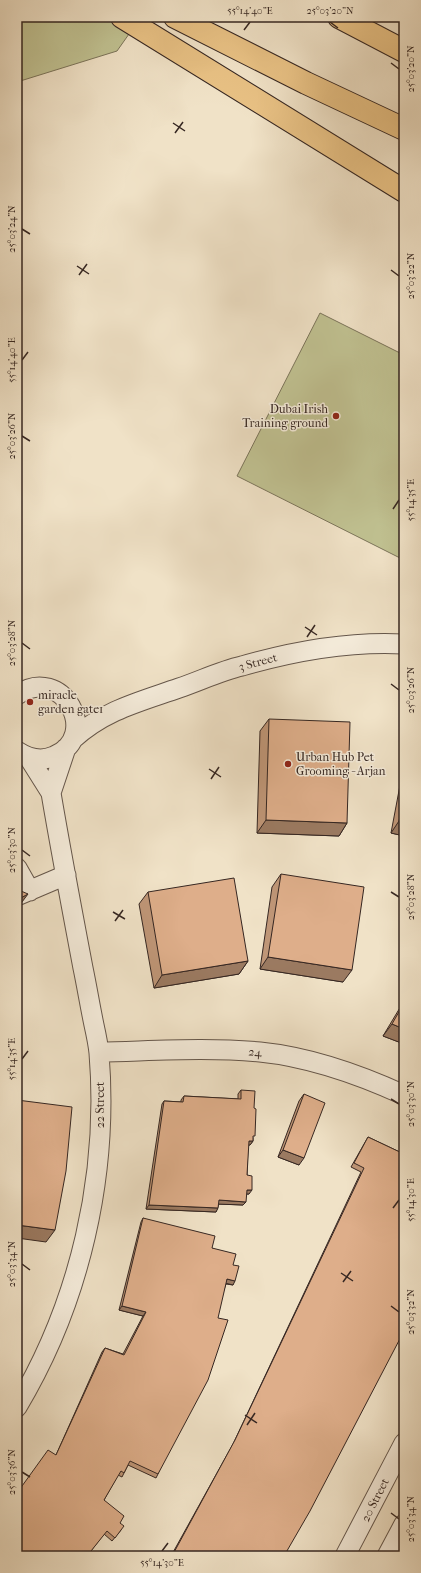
<svg xmlns="http://www.w3.org/2000/svg" width="421" height="1573" viewBox="0 0 421 1573" font-family="'IM FELL French Canon',serif">
<style>
.green{fill:#c0c191;stroke:#7b745a}
.lines{fill:none;stroke-linecap:round;stroke-linejoin:round}
.minor-casing{stroke:#64564b;stroke-width:21}
.highway-casing{stroke:#362722;stroke-width:24}
.minor{stroke:#f5ecdb;stroke-width:19}
.highway{stroke:#e8c184;stroke-width:22}
.wall{fill:#bf9677;stroke:#362722}
.shaded-wall{fill:#9b7a61;stroke:#362722}
.building{fill:#deae8a;stroke:#362722}
.ticks{fill:none;stroke:#362722;stroke-width:1.5}
.poi-dot{fill:#8f2418;stroke:#f5ecdb;stroke-width:1.5}
.labels{text-anchor:middle;dominant-baseline:central;stroke-width:3;stroke-linejoin:round;paint-order:stroke}
.poi-label{font-size:12px;fill:#362722;stroke:#f5ecdb;text-anchor:start}
.street-label{font-size:12px;fill:#362722;stroke:#f5ecdb}
.neatline{fill:none;stroke:#362722;stroke-width:1.5}
.ticks-label{font-size:10px;text-anchor:middle;fill:#362722}
</style>
<rect width="100%" height="100%" fill="#f0e2c7"/>
<filter id="stains"><feTurbulence type="fractalNoise" baseFrequency=".005" numOctaves="4"/><feColorMatrix values="0 0 0 0 .2 0 0 0 0 .09 0 0 0 0 .02 0 0 0 .5 -.17"/></filter>
<radialGradient id="worn" r=".72"><stop offset=".6" stop-color="#630" stop-opacity="0"/><stop offset="1" stop-color="#630" stop-opacity=".3"/></radialGradient>
<path class="green" d="M17,17H141L117,51L17,82Z
M320,313L404,355V560L237,476Z"/>
<g class="lines">
<g class="minor-casing">
<path id="minor" d="M17,695C62,663 102,736 54,756C41,762 29,759 17,751
M73,739C105,710 139,702 179,688C200,681 220,671 242,666C294,651 349,641 404,644
M51,793L66,748
M17,868L30,891
M19,895L66,875
M99,1052C152,1051 207,1047 260,1052C310,1057 358,1074 404,1095
M17,1407C80,1302 109,1175 99,1053C98,1043 96,1034 94,1025C90,1006 87,987 83,968C72,910 61,852 51,793L29,758
M345,1556L404,1443
M387,1556L404,1524"/>
</g>
<g class="highway-casing">
<path id="highway" d="M122,17L404,191
M175,17L306,83L404,129
M339,17L404,51"/>
</g>
<use href="#minor" class="minor"/>
<use href="#highway" class="highway"/>
</g>
<path class="wall" d="M269,719L347,823L339,836L257,833L260,731Z
M404,764V836L391,833Z
M281,874L343,982L260,969L272,887Z
M148,892L248,961L239,974L154,988L139,904Z
M404,1001V1044L383,1036Z
M241,1090L253,1138V1141L250,1145H248L247,1175L249,1194H246L243,1205L219,1204L216,1212L146,1209L162,1104L164,1101L181,1102V1100L184,1096L238,1099V1094Z
M304,1094L299,1165L278,1157L299,1101Z
M368,1137L404,1154L284,1556H171L233,1444L361,1172L351,1167Z
M143,1218L212,1248L233,1265V1285L226,1284L158,1474L156,1478L128,1465L122,1477L118,1475L104,1500L120,1523L121,1530L112,1541L104,1534L87,1556H17V1493L56,1455L102,1352L105,1348L123,1354L143,1316L119,1310L141,1222Z"/>
<path class="shaded-wall" d="M266,820L347,823L339,836L257,833Z
M399,821L404,822V836L391,833Z
M28,894L19,906L17,908V900Z
M268,957L352,970L343,982L260,969Z
M248,961L239,974L154,988L162,975Z
M392,1024L404,1029V1044L383,1036Z
M249,1141H253L250,1145H246Z
M283,1150L304,1158L299,1165L278,1157Z
M247,1190H252L249,1194H244Z
M219,1200L246,1202L243,1205L216,1204Z
M149,1205L218,1208L216,1212L146,1209Z
M17,1225L55,1230L46,1242L17,1238Z
M227,1279L235,1281L233,1285L225,1283Z
M122,1306L146,1312L143,1316L119,1310Z"/>
<path class="building" d="M269,719L350,722L347,823L266,820Z
M404,797V822L399,821Z
M281,874L364,887L352,970L268,957Z
M234,878L248,961L162,975L148,892Z
M17,883L18,887L21,891L28,894L17,900Z
M404,1003V1029L392,1024Z
M241,1090L255,1091L254,1108L256,1109L255,1136H253V1141H249L247,1175L252,1176V1190H247L246,1202L219,1200L218,1208L149,1205L164,1101L183,1102L184,1096L241,1099Z
M304,1094L325,1103L304,1158L283,1150Z
M17,1100L72,1107L66,1171L55,1230L17,1225Z
M368,1137L404,1154V1331L310,1511L284,1556H172L235,1440L364,1168L354,1163Z
M143,1218L215,1236L212,1248L236,1254L233,1265L239,1266L235,1281L227,1279L218,1318L228,1320L208,1380L158,1474L130,1461L124,1473L121,1471L104,1500L124,1516L120,1523L124,1526L115,1538L107,1531L87,1556H23L17,1551V1545L19,1541L17,1540V1493L48,1450L56,1455L105,1348L124,1355L146,1312L122,1306Z"/>
<path class="ticks" d="M330,22L338,28M244,30L250,22M391,63L399,69M173,123L185,131M175,133L183,122M22,229L30,234M77,266L89,274M391,270L399,276M79,275L87,264M22,360L28,352M22,436L30,441M393,509L399,500M305,627L317,635M307,637L315,625M22,643L30,649M391,684L399,690M209,769L221,777M211,779L219,767M22,850L30,856M391,892L399,897M113,912L125,919M115,921L123,910M22,1059L28,1051M391,1099L399,1104M393,1208L399,1200M22,1264L30,1270M341,1273L353,1281M343,1282L351,1271M391,1306L399,1312M245,1415L257,1423M247,1425L255,1413M22,1472L30,1477M391,1513L399,1519M162,1551L168,1543"/>
<g class="poi-dot">
<circle cx="336" cy="416" r="4"/>
<circle cx="30" cy="702" r="4"/>
<circle cx="288" cy="764" r="4"/>
</g>
<g class="labels">
<g class="poi-label">
<text x="328" y="409" text-anchor="end">Dubai Irish<tspan x="328" dy="14">Training ground</tspan></text>
<text x="38" y="695">miracle<tspan x="38" dy="14">garden gate1</tspan></text>
<text x="296" y="757">Urban Hub Pet<tspan x="296" dy="14">Grooming - Arjan</tspan></text>
</g>
<g class="street-label">
<text transform="translate(258 662) rotate(-15)">3 Street</text>
<text transform="translate(255 1052) rotate(6)">24</text>
<text transform="translate(100 1105) rotate(-90)">22 Street</text>
<text transform="translate(375 1500) rotate(-63)">20 Street</text>
</g>
</g>
<rect width="421" height="1573" fill="none" stroke="#f0e2c7" stroke-width="44"/>
<rect x="22" y="22" width="377" height="1529" class="neatline"/>
<g class="ticks-label">
<text x="250" y="14">55°14'40"E</text>
<text x="330" y="14">25°03'20"N</text>
<text transform="translate(410 69) rotate(-90)" y="4">25°03'20"N</text>
<text transform="translate(11 229) rotate(-90)" y="4">25°03'24"N</text>
<text transform="translate(410 276) rotate(-90)" y="4">25°03'22"N</text>
<text transform="translate(11 360) rotate(-90)" y="4">55°14'40"E</text>
<text transform="translate(11 436) rotate(-90)" y="4">25°03'26"N</text>
<text transform="translate(410 500) rotate(-90)" y="4">55°14'35"E</text>
<text transform="translate(11 643) rotate(-90)" y="4">25°03'28"N</text>
<text transform="translate(410 690) rotate(-90)" y="4">25°03'26"N</text>
<text transform="translate(11 850) rotate(-90)" y="4">25°03'30"N</text>
<text transform="translate(410 897) rotate(-90)" y="4">25°03'28"N</text>
<text transform="translate(11 1059) rotate(-90)" y="4">55°14'35"E</text>
<text transform="translate(410 1104) rotate(-90)" y="4">25°03'30"N</text>
<text transform="translate(410 1200) rotate(-90)" y="4">55°14'30"E</text>
<text transform="translate(11 1264) rotate(-90)" y="4">25°03'34"N</text>
<text transform="translate(410 1312) rotate(-90)" y="4">25°03'32"N</text>
<text transform="translate(11 1472) rotate(-90)" y="4">25°03'36"N</text>
<text transform="translate(410 1519) rotate(-90)" y="4">25°03'34"N</text>
<text x="162" y="1566">55°14'30"E</text>
</g>
<rect width="100%" height="100%" filter="url(#stains)"/>
<rect width="100%" height="100%" fill="url(#worn)"/>
</svg>
